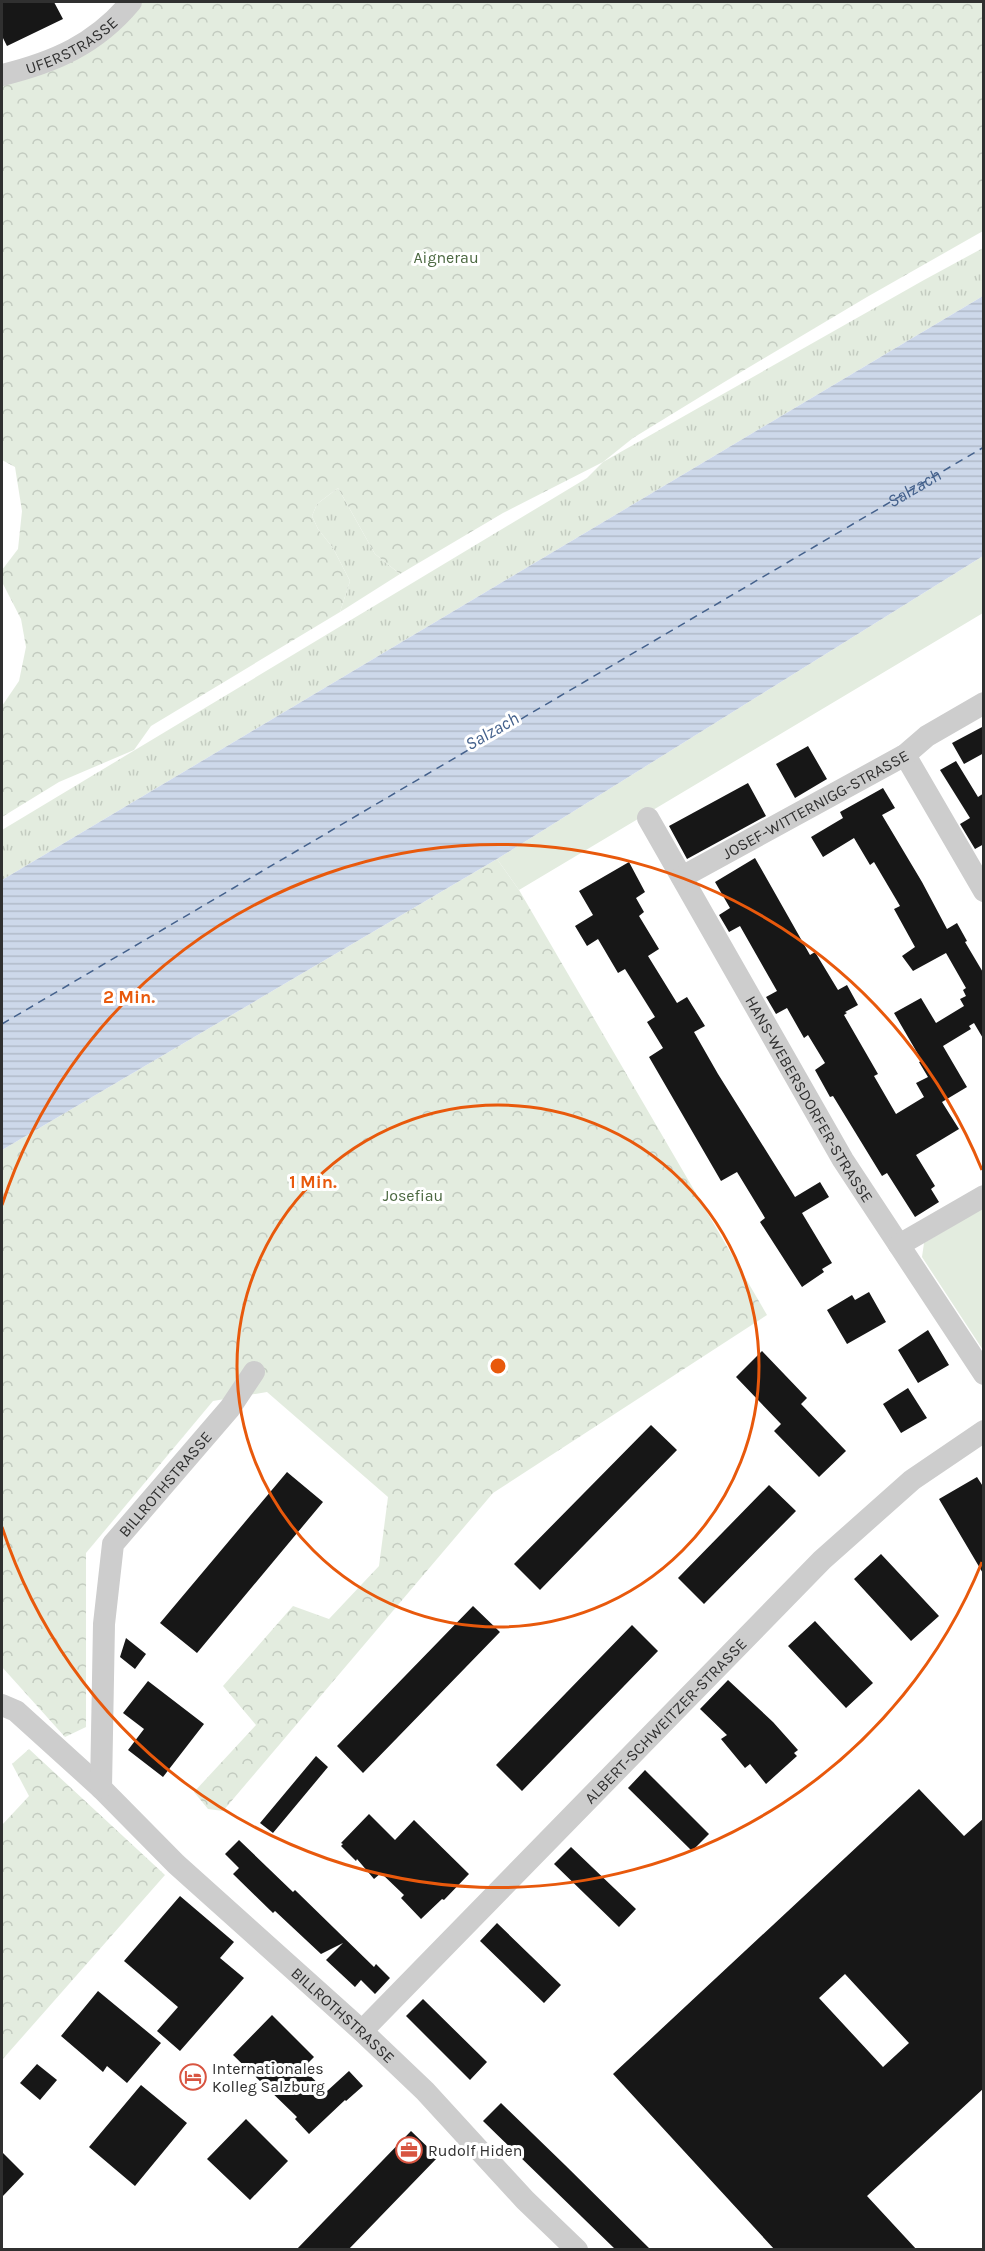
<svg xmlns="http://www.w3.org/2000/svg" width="985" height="2251" viewBox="0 0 985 2251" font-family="Karla,sans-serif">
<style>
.grass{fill:url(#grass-tufts)}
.forest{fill:url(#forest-crowns)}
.park{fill:#e3ecdf}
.water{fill:url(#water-rules)}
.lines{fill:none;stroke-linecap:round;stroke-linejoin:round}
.ferry{stroke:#44618c;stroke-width:1.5;stroke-dasharray:8 6;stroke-linecap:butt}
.building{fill:#171717;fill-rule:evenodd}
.minor{stroke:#cdcdcd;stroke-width:22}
.ring{fill:none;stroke:#e8590c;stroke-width:3}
.labels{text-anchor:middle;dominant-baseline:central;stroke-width:6;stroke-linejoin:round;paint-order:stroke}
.street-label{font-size:16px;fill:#303030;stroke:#fff}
.park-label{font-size:16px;fill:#4b6840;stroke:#fff}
.poi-label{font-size:16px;fill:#303030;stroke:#fff;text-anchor:start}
.water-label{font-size:18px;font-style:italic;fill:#44618c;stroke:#fff}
.centre{fill:#e8590c;stroke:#fff;stroke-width:3}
.ring-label{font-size:18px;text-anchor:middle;font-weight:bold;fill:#e8590c;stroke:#fff;stroke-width:6;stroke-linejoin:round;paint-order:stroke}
</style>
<defs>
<pattern id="grass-tufts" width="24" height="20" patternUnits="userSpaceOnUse" patternTransform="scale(1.5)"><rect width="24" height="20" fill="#e3ecdf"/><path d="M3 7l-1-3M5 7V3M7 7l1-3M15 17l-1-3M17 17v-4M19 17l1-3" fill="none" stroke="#c3cbc0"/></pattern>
<pattern id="forest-crowns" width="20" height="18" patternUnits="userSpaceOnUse" patternTransform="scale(1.5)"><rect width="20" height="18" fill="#e3ecdf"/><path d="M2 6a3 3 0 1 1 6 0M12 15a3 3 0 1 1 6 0" fill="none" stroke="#c3cbc0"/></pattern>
<pattern id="water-rules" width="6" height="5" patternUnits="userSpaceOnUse" patternTransform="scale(1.5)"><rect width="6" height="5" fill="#cdd8ea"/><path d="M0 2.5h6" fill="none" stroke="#b0bac9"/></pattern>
</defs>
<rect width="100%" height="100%" fill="#fff"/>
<path class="grass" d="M983,248V296L2,880V830L587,478L603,462L924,280Z
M338,488L375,554L400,574L340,612L350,581L333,548L318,529L312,516L317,504Z"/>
<path class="forest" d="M136,2H983V231L867,297L726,381L633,438L603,462L503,513L400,574L375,554L338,488L317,504L312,516L318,529L333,548L350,581L340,612L151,726L134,750L59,782L2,817V706L19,681L26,647L21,619L2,582V570L18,549L22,511L15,467L2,460V84Z
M497,859L519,890L767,1315L493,1493L223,1811L208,1809L194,1792L256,1725L223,1686L293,1606L329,1619L379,1566L388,1497L267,1392L213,1401L86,1553V1727L65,1737L2,1667V1150Z
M29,1749L165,1875L2,2060V1825L29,1796L12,1764Z"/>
<path class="park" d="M983,556V613L519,890L497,859Z
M983,1208V1350L922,1257L924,1243Z"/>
<path class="water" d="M983,296V556L497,859L2,1150V880Z"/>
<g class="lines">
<path class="ferry" id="s1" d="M2,1024L984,447"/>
</g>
<path class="building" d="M2,2H54L63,19L7,46L2,36Z
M984,726V753L964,764L952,743Z
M808,746L827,779L795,798L776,764Z
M956,761L978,797L984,793V844L975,849L960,824L970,818L940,770Z
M748,783L766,816L687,859L669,826Z
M883,788L895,808L882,815L922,882L947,929L957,923L967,941L965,942L984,974V1040L974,1023L969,1026L971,1029L943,1046L967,1087L942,1102L959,1129L916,1155L935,1186L931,1189L939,1202L915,1217L887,1173L882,1176L833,1096L830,1097L815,1070L825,1063L808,1035L804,1038L787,1008L776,1014L766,997L777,991L740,926L729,932L719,915L730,908L715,882L755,858L810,955L815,952L838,990L847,985L858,1005L845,1012L847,1013L844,1015L878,1074L874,1076L896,1114L924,1097L916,1083L928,1077L919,1062L922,1061L894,1013L921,998L936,1023L964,1006L960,999L966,996L963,990L966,988L946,953L913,971L902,956L915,947L894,909L900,906L874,862L870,865L854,838L823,857L811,837L843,818L840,812Z
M629,862L645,892L636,898L644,912L639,916L659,949L648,956L677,1003L687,997L705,1026L694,1032L718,1074L795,1197L820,1182L829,1197L802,1213L832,1263L822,1269L824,1272L802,1287L760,1222L765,1218L737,1172L721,1181L649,1057L663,1048L647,1022L655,1017L625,969L618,973L598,939L587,946L575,926L593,915L579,891Z
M869,1292L886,1322L847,1344L827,1310L852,1295L855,1300Z
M928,1330L949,1365L918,1383L898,1350Z
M762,1351L807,1398L801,1404L846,1451L819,1477L774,1431L781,1424L736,1377Z
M908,1388L927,1418L901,1433L883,1404Z
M651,1425L677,1450L540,1590L514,1564Z
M287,1472L323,1502L197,1653L160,1623Z
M977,1477L984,1488V1575L939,1499Z
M769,1485L796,1511L704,1604L678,1578Z
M881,1554L939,1616L911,1641L854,1579Z
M473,1606L500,1632L363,1773L337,1746Z
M815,1621L873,1683L846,1708L788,1646Z
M632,1625L658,1651L522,1791L496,1765Z
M126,1638L146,1654L135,1669L120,1657Z
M728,1680L773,1722L798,1750L794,1753L797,1756L766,1784L750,1764L745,1768L721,1739L727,1735L700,1709Z
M148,1681L204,1724L163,1777L128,1750L144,1729L123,1713Z
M316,1756L328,1767L273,1833L260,1823Z
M645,1770L709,1834L692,1851L628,1788Z
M919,1789L964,1836L984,1818V2088L867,2196L917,2250H775L613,2074ZM845,1974L909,2043L883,2067L819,1998Z
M369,1814L395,1840L414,1820L469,1874L444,1900L442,1899L421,1919L401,1898L404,1895L381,1873L374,1879L357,1859L356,1861L341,1846L343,1844L341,1843Z
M239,1840L293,1892L295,1890L374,1967L376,1964L390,1978L375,1994L361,1980L355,1987L326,1960L343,1943L321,1954L275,1911L273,1913L233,1874L239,1868L225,1854Z
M571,1847L636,1909L619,1927L554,1864Z
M180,1896L234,1942L220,1958L244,1978L180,2051L157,2031L178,2007L124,1961Z
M497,1923L561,1985L544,2003L480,1941Z
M98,1991L161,2043L127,2083L107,2066L103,2072L61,2036Z
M423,1999L487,2062L470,2080L406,2016Z
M272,2015L314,2057L303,2068L326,2092L349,2071L363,2086L346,2101L345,2100L309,2134L295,2119L297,2117L233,2055Z
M37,2064L57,2080L40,2100L20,2083Z
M141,2085L187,2123L135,2186L89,2147Z
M501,2103L565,2165L651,2250H616L548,2184L483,2121Z
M246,2119L288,2161L250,2200L207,2159Z
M411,2131L438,2157L348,2250H296Z
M2,2152L24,2174L2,2197Z"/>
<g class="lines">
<g class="minor">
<path id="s2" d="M2,75C55,62 96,44 131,2"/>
<path d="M905,755L984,891"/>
<path id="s3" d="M648,818L843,1160L984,1374"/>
<path id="s4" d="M682,877L905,755L927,736L984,703"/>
<path d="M899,1245L984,1196"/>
<path id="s5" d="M2,1705L16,1711L101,1788L176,1864L362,2031L425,2091L525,2200L577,2250"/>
<path id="s6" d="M101,1788L104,1624L113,1544L230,1408L254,1372"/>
<path id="s7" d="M362,2031L822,1560L912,1480L984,1431"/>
</g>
</g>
<g class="ring">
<circle cx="498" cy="1366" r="261"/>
<path d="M982 1562A522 522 0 0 1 2 1527M2 1205A522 522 0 0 1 982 1170"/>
</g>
<defs>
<g id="hotel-ring" transform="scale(1.35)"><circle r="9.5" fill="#fff" stroke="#d85541" stroke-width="1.5"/><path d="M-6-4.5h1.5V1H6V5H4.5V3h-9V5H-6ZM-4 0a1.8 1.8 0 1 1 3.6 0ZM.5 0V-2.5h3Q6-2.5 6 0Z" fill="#d85541"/></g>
<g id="office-ring" transform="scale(1.35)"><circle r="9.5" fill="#fff" stroke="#d85541" stroke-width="1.5"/><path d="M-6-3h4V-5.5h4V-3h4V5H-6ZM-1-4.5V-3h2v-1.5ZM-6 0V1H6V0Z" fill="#d85541"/></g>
</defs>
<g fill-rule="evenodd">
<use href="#hotel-ring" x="193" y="2077"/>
<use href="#office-ring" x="409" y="2150"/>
</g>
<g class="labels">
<g class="street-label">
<text stroke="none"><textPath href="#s2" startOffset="76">UFERSTRASSE</textPath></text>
<text stroke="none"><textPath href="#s4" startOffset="152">JOSEF-WITTERNIGG-STRASSE</textPath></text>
<text stroke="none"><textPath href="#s3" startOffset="324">HANS-WEBERSDORFER-STRASSE</textPath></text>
<text stroke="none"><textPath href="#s6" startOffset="324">BILLROTHSTRASSE</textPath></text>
<text stroke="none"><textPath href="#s7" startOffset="434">ALBERT-SCHWEITZER-STRASSE</textPath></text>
<text stroke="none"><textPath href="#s5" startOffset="462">BILLROTHSTRASSE</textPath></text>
</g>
<g class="park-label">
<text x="446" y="257">Aignerau</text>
<text x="413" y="1195">Josefiau</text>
</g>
<g class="poi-label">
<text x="212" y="2068">Internationales<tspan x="212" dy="18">Kolleg Salzburg</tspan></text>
<text x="428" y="2150">Rudolf Hiden</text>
</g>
<g class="water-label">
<text stroke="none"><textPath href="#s1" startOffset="1058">Salzach</textPath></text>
<text transform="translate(492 731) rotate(-30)">Salzach</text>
</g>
</g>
<circle cx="498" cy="1366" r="9" class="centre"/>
<g class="ring-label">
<text x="129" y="1003">2 Min.</text>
<text x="313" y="1188">1 Min.</text>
</g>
<rect width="985" height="2251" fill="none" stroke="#303030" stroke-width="6"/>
</svg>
